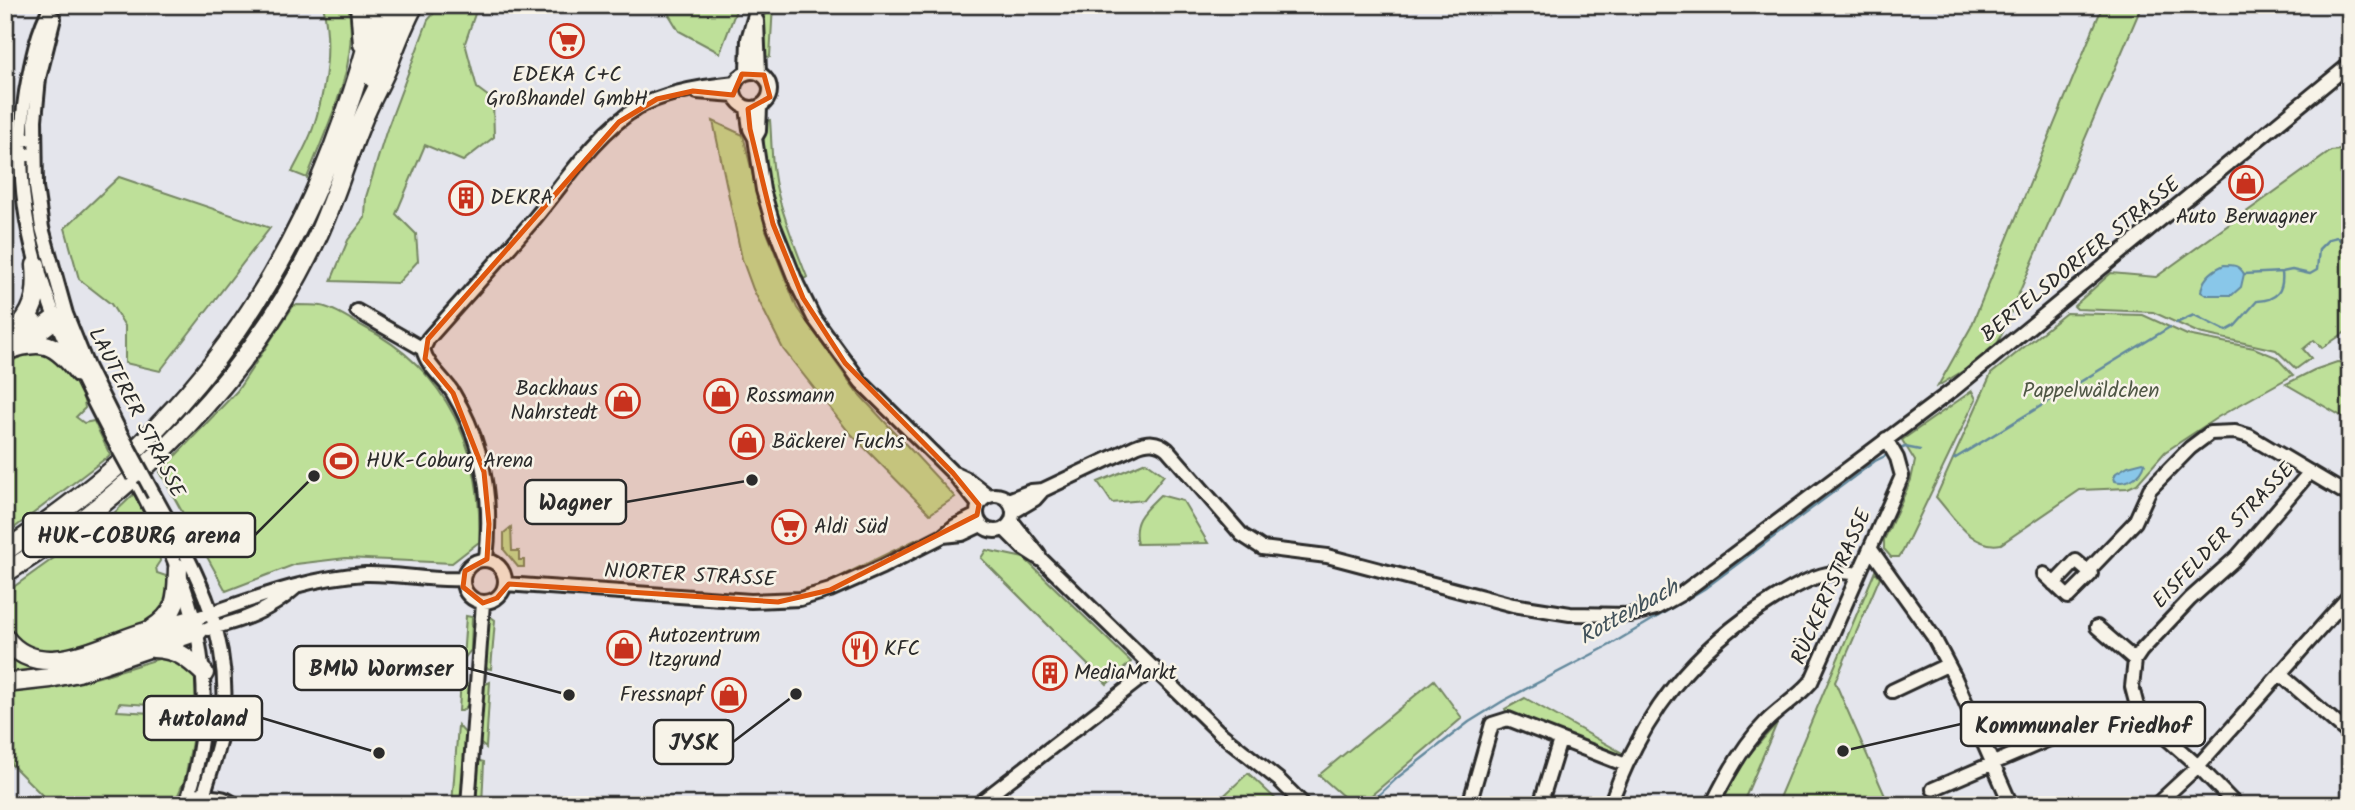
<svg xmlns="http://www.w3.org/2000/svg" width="2355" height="810" viewBox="0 0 2355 810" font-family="Kalam,sans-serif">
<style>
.green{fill:#bee099;stroke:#748662;stroke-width:2}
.water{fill:#89c7e9;stroke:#63899d;stroke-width:2}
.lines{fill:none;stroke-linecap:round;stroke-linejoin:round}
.stream{stroke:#63899d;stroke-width:2.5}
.minor-casing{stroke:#2b2b2b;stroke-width:18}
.highway-casing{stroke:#2b2b2b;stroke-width:23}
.minor{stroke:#f7f3e8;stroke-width:12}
.highway{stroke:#f7f3e8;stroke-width:18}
.minor-bridge-casing{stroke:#2b2b2b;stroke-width:18;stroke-linecap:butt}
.minor-bridge{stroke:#f7f3e8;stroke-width:12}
.marked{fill:#df570e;fill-opacity:0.2;stroke:#df570e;stroke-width:5;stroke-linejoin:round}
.labels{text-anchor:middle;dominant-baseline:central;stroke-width:5;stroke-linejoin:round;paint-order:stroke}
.poi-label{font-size:21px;fill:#2b2b2b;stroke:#f7f3e8;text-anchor:start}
.street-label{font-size:21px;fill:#2b2b2b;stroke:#f7f3e8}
.park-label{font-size:21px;fill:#505846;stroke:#f7f3e8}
.water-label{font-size:23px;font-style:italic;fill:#42525a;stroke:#f7f3e8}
.leader{fill:none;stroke:#2b2b2b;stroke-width:2.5}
.callout-dot{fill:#2b2b2b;stroke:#f7f3e8;stroke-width:2.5}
.callout{fill:#f7f3e8;stroke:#2b2b2b;stroke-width:2.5}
.callout-label{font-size:23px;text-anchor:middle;font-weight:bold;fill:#2b2b2b}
</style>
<rect width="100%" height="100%" fill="#e4e5ec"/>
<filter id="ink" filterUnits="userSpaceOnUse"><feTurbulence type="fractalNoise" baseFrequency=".0143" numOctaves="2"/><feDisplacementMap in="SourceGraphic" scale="14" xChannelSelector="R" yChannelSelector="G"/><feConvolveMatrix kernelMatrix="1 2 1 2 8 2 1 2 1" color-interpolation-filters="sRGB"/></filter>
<g filter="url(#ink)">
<path class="green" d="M323,5H348C361,63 327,125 307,178L292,172C299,158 308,143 313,128C326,89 332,46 323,5Z
M441,5H478L465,43L477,88L493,100L494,137L463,161L425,145L396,214L416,234L418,261L398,283L331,281L348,240L365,218L366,197L386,132L428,20Z
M663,5H738L720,53L679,31Z
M766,5H773L770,57L762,56Z
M2103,5H2142L1997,345L1976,363L1938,386L1971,327Z
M770,120C772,144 771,167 777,190C784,220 796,249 807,277L804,279L798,274L771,201L765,171L763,122Z
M713,121L743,135L766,230L797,308L857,392L955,497L930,514L848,431L783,349L753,289L742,259Z
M2350,149V329L2322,348L2314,340L2303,349L2311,358L2296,369L2276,350L2199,333L2153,312L2077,309L2074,306L2111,273L2156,277L2331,151Z
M119,177L270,228L160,371L125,363V326L111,304L79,279L65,228Z
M294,305C303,305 312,305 321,306C335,308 352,321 364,327C448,370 483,451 479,542L452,563L346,558L296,564L226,591L160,472L237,391Z
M2066,313L2143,315L2187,335L2254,348L2276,357L2293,375L2218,417L2165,452L2137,484L2128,488L2080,490L2001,544C1972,550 1953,516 1936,497L1991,374Z
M37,351C62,355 83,382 85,408L76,417L84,423L94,421L110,455L5,535V365L25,354Z
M2337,362L2350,363V421L2286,384L2314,370Z
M1972,391L1976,399L1903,551L1899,557H1891L1884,549V540L1911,480L1915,461L1902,440Z
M1146,462L1164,475L1144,500L1112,503L1098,482Z
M134,494C145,515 159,537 160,561L156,567L157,573L169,577L172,592L169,604L148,623L64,650L43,652L27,648L14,637L6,610L9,597L15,586L108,519Z
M1160,495L1183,501L1208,543L1137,544C1131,520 1145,510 1160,495Z
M511,527L512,551H519V560H524V567H518L504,550V533Z
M919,538L921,542L825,587L806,593L805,589L825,584Z
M986,550L1024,558L1131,662L1107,684L981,558Z
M1875,571L1880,577L1835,682L1889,805H1776Z
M466,616L472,617L471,650L463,660Z
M491,617L495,620L491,669L486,668L482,663L488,618Z
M5,652L26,666L45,669L5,675Z
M168,656L193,667L197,681L196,708L119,703L117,711L188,715L194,731L185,779L174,804L52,805L5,758V689L68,684L99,677Z
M461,677L470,688L468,705L462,711H459Z
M1434,680L1462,718L1360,805H1353L1319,775Z
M490,682L486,748L477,741L481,686Z
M1525,698L1624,754L1620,758L1508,715L1505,709Z
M1777,723L1742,805H1730L1721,801L1747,757Z
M458,725L466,734L461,805H452Z
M480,761L484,762L482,805H473L475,765Z
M1248,773L1282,805H1214Z"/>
<path class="water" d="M2224,265C2234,265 2239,265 2244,274L2241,287L2232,295H2206L2201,292C2202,279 2213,270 2224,265Z
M2143,462L2145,463C2142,475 2128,485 2115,481L2114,477L2116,473L2128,466Z"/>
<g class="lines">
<path class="stream" d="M2244,274L2282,272
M2176,323L2194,315L2226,331L2235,326L2257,301C2277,300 2284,291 2282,272L2292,270L2310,274L2317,270L2319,249L2329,239L2337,237L2350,251
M1898,450L1905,447L1920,450
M1954,459L2170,327
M1368,805L1397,778L1469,722L1503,701L1610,645L1704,589L1875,461L1889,454"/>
<g class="minor-casing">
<path id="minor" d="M52,5C37,30 31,64 26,92C5,222 53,325 112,437
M54,18L39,78L35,120L36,187L42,228L66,314L87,366L119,430
M757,21L759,72
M734 90a18 18 0 1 1 36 0a18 18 0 1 1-36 0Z
M747,72L748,39L758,5
M697,92L735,95
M747,108L750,129L755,138L763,190L773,224L797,284L814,318L861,382L953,473L979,505
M755,138L759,131L760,107
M5,140L27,139
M5,153L28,155
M357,311L423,349
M954,473L967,479L989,496
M134,477C178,559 212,637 202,732C199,757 195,781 185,805
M977 513a18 18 0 1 1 36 0a18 18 0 1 1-36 0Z
M154,495C196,571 235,637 222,727C218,754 207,779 201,805
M1008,500L1031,491L1043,490
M1013,512L1035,499L1043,490L1136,446C1148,441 1157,441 1167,449L1242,535L1262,548L1327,556L1513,605L1570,614L1630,615L1656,608L1681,594L1954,389L2350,64
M1012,521L1039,555
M1004,529L1023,548L1043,561L1220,733L1279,780L1304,805
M943,536L962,534L981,525
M1870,548L1933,636L1954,676L2011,805
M486,559C493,500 484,444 453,393C444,378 427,367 423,349L428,339C464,298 500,259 535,218C565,182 597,132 637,108C663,93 705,86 735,83
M463 581a21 21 0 1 1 42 0a21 21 0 1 1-42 0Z
M2088,571L2135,522L2150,489L2190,448L2210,433L2235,432L2249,436L2350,496
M2044,574L2068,597L2091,574L2076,561L2054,584
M505,584L751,601L800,599L830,590L882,567L943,536L955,526L977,515
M194,619C248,601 308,577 365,574C398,573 430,581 462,579
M2097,627L2135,660
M208,629C241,621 270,611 295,588
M2281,675L2350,735
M1892,691L1947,665
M1933,789L2054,737
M197,794C212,800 220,793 235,805
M468,805L483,603
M977,805L1154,668
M1469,805L1492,724L1508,719L1626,765
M1540,805L1560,740
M1610,805C1642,715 1693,649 1774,599C1800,583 1827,567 1858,574
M1712,805C1726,776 1743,745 1766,722C1780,708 1797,698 1811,682L1902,476L1897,458L1886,439
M2156,805L2198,766L2350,595
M2236,805L2198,766L2139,714L2132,687L2135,660L2141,651L2190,599L2237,557L2310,472"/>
</g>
<g class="highway-casing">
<path id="highway" d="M360,5L363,44
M373,78L393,5
M21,325C37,306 38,289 36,265
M5,334L21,325L32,322
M18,343L36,333L56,318
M5,351C43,337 55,343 79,373
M5,551C46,523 86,494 123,461C142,445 158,426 175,408C282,290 339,158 378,5
M5,573C135,492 254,375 318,235C335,198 346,159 362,121C369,103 379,86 387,68C395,47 403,25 414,5
M152,629C179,612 177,596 178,568
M5,638C40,685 103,644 146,632C162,628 178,624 194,619
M153,648C177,649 187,657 204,673
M5,683L50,678L78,672L198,631"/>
</g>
<use href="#minor" class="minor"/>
<use href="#highway" class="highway"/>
<g class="minor-bridge-casing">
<path id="minor-bridge" d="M119,430L154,495
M112,437L134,477"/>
</g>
<use href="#minor-bridge" class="minor-bridge"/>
</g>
</g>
<path class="marked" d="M742,74L764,75L770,97L748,109L750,129L773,224L803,298L845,363L953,473L979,505L977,515L830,590L778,602L509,584L497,598L483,603L463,587L465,571L487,559L489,524L484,472L453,393L425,359L428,339L619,122L657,99L693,91L733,95Z"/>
<defs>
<g id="supermarket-ring" transform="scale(1.75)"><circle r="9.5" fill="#f7f3e8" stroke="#c8321e" stroke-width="1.5"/><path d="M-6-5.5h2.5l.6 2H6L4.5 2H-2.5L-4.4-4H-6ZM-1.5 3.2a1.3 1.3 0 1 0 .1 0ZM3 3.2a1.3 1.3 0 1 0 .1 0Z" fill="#c8321e"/></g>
<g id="shop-ring" transform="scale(1.75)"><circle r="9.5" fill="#f7f3e8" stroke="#c8321e" stroke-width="1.5"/><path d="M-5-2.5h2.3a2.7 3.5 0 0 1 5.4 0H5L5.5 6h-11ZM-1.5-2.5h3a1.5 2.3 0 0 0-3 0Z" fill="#c8321e"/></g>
<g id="building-ring" transform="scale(1.75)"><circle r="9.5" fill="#f7f3e8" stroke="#c8321e" stroke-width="1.5"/><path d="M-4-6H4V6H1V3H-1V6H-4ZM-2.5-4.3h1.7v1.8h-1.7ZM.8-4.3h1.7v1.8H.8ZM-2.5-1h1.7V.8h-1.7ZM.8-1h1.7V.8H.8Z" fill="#c8321e"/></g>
<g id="stadium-ring" transform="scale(1.75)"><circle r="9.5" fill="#f7f3e8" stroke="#c8321e" stroke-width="1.5"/><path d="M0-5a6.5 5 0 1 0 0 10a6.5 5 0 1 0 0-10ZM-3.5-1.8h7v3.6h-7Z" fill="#c8321e"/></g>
<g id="restaurant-ring" transform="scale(1.75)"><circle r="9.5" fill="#f7f3e8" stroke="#c8321e" stroke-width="1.5"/><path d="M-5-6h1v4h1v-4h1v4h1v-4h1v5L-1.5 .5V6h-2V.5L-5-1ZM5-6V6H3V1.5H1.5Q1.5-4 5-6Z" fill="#c8321e"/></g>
</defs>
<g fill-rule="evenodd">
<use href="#supermarket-ring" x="567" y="41"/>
<use href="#shop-ring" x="2246" y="183"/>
<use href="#building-ring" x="466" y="198"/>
<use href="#shop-ring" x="721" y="396"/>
<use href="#shop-ring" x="623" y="401"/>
<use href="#shop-ring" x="747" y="442"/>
<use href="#stadium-ring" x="341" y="461"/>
<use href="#supermarket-ring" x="789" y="527"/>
<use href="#shop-ring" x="624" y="648"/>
<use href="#restaurant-ring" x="860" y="649"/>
<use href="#building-ring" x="1050" y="673"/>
<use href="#shop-ring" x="729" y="695"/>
</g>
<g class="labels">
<g class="poi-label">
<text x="567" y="75" text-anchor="middle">EDEKA C+C<tspan x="567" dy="24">Großhandel GmbH</tspan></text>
<text x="490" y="198">DEKRA</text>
<text x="2246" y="217" text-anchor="middle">Auto Berwagner</text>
<text x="598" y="389" text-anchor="end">Backhaus<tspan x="598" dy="24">Nahrstedt</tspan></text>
<text x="746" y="396">Rossmann</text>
<text x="772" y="442">Bäckerei Fuchs</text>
<text x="366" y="461">HUK-Coburg Arena</text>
<text x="814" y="527">Aldi Süd</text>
<text x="648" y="636">Autozentrum<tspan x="648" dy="24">Itzgrund</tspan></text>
<text x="884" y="649">KFC</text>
<text x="1074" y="673">MediaMarkt</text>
<text x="704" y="695" text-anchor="end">Fressnapf</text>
</g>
<g class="street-label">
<text transform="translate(2081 260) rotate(-39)">BERTELSDORFER STRASSE</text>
<text transform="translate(136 413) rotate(63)">LAUTERER STRASSE</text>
<text transform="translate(2224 536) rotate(-46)">EISFELDER STRASSE</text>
<text transform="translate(690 576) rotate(3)">NIORTER STRASSE</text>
<text transform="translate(1832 587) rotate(-66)">RÜCKERTSTRASSE</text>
</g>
<g class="park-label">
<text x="2091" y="391">Pappelwäldchen</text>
</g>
<g class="water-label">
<text transform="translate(1629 613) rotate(-29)">Rottenbach</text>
</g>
</g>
<path class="leader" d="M752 480L626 502M314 476L255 535M569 695L467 668M379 753L262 718M1843 751L1961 724M796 694L733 742"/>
<g class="callout-dot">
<circle cx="752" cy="480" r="7"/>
<circle cx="314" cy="476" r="7"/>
<circle cx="569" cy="695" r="7"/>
<circle cx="379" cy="753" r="7"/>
<circle cx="1843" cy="751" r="7"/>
<circle cx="796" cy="694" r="7"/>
</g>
<g class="callout">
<rect x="525" y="480" width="101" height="44" rx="7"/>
<rect x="23" y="513" width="232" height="44" rx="7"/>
<rect x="294" y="646" width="173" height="44" rx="7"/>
<rect x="144" y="696" width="118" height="44" rx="7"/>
<rect x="1961" y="702" width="244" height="44" rx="7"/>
<rect x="654" y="720" width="79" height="44" rx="7"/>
</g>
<g class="callout-label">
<text x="575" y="510">Wagner</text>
<text x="139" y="543">HUK-COBURG arena</text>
<text x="381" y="676">BMW Wormser</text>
<text x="203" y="726">Autoland</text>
<text x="2083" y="733">Kommunaler Friedhof</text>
<text x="694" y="750">JYSK</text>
</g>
<rect width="2355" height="810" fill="none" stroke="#f7f3e8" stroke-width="28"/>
<rect x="14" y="14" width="2327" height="782" fill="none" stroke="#2b2b2b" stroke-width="2.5" filter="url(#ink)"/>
</svg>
